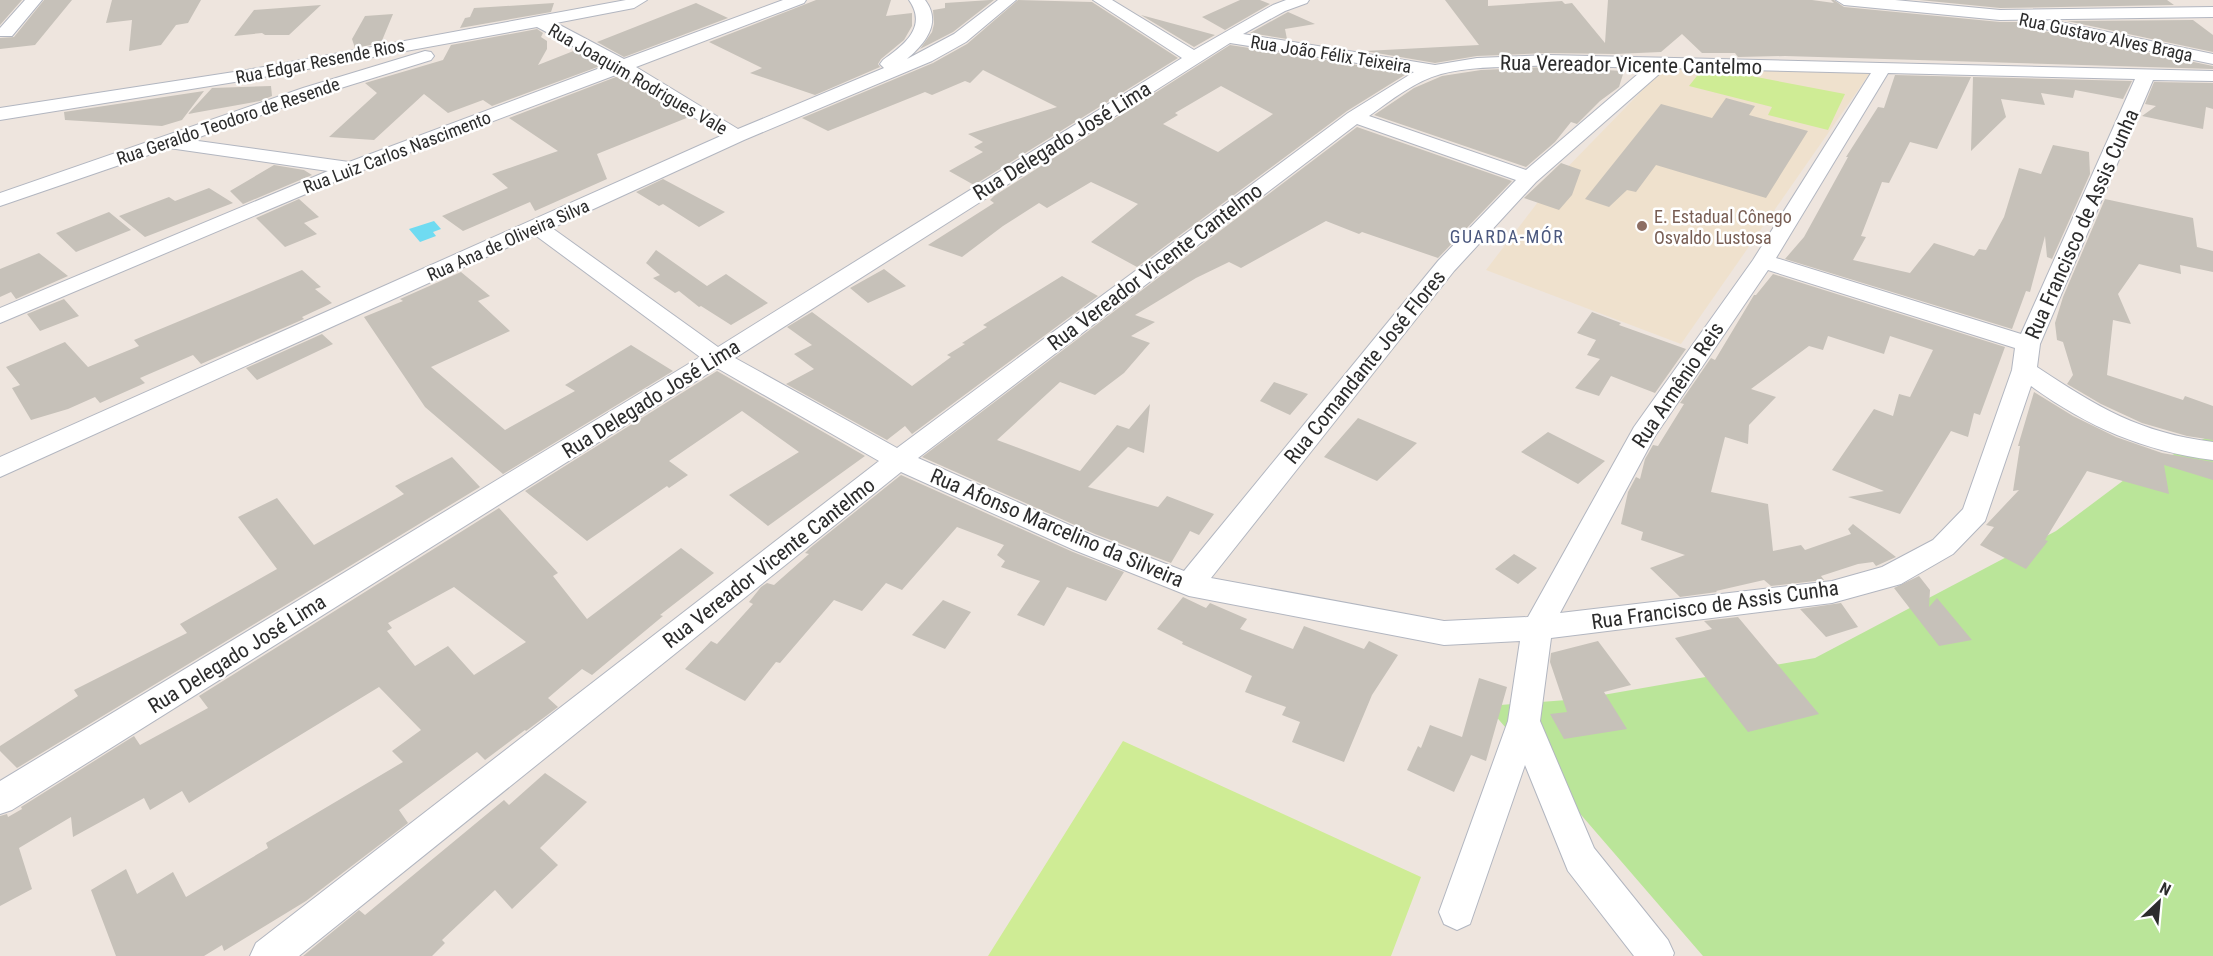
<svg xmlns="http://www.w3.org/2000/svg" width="2213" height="956" viewBox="0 0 2213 956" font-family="'Roboto Condensed',sans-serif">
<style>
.education{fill:#efe1cd}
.green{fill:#bae599}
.pitch{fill:#cfec95}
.water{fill:#6fdbf1}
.building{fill:#c6c1b9;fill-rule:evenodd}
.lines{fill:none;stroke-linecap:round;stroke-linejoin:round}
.minor-casing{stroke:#b2b6c0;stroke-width:2}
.minor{fill:#fff;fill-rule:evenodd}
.education-dot{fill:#8d6e63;stroke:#fff;stroke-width:2}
.labels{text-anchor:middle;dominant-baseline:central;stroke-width:5;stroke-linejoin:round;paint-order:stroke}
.far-street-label{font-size:18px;fill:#2c2c2c;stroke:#fff}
.far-education-label{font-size:18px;fill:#785e54;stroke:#fff;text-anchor:start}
.far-neighbourhood-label{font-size:18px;letter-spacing:1.5px;fill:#4b587e;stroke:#fff}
.street-label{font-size:21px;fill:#2c2c2c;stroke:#fff}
</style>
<rect width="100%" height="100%" fill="#eee5de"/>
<path class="education" d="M1666,66L1870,73L1681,344L1486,270L1554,181Z"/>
<path class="green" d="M2213,434V956H1703L1487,706L1580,699L1815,658L2056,531L2124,480Z"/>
<path class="pitch" d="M1704,67L1845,94L1828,130L1768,115L1772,107L1689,86Z
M1123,741L1421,877L1391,956H988Z"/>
<path class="water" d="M434,221L441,229L433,232L436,236L420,242L409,229Z"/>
<path class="building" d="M0,0H22L0,25Z
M44,0H72L35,45L0,49V38L14,37Z
M112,0H201L188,23L176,25L161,45L129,51L132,20L106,23Z
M816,0H891L886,16L912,13V26L904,40L881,59L878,64L880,67L815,95L750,73L762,68L709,42Z
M990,0H994L953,32L920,49L932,32L934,24L933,10L945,8V3Z
M1018,0L1092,2L1178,58L974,185L949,171L983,152L974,147L983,142L968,134L1057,107L983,70L970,83L965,81L932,95L925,92L828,131L802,118L933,63L967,44Z
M1240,0H1260L1270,4L1225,30L1202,17Z
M1445,0H1488V6L1562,1L1565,4L1572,3L1605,43L1608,0H1812L1834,3L1831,0H1834L1844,7L2000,22H2041L2040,26L2044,31L2213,66V69L1785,56L1738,57L1735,53H1702L1682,34L1661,52L1615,54L1548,53L1477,56L1435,63L1365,51L1479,45Z
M1919,0H2167L2174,5L2000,8Z
M554,3L551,12L460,28L465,18L470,17L474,8Z
M696,3L728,18L624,57L597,42Z
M321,5L289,35H265L262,33L234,36L254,10Z
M1288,12L1315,24L1285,29L1287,39L1250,33Z
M393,14L381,43L355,48L352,39L365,16Z
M1141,15L1215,35L1194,47Z
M2193,20L2213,35V52L2067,21Z
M537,29L543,33L541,37L547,41V49L538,65L576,50L603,65L492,106L483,100L448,113L424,94L374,140L329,137L377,93L365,83L443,60L451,45Z
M1230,45L1408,73L1347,111L1137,267L1091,242L1138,204L1091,182L1047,208L1039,203L1003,226L962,257L928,245L994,203L990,200L994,196ZM1221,86L1273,114L1218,152L1163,124L1178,115L1175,113Z
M1548,67L1624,71L1619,87L1600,101L1577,124L1571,122L1555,142L1526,167L1374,115L1414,88L1442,76L1481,70Z
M621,75L689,117L597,154L607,179L535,211L530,202L463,231L442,216L508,188L492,174L558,151L509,118Z
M1895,75L1971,77L1937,149L1910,142L1889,183L1882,182L1861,236L1866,237L1853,260L1910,273L1934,243L1974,256L1979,249L1986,250L2004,217L2019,168L2041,174L2053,145L2089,152L2090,174L2052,259L2047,257L2045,236L2030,292L2026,291L2012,329L1785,259L1804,237L1848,157H1846L1878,107L1884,108Z
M1973,77L2132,81L2123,99L2075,90L2073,98L2041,93L2045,105L2001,99L2006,117L1971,151Z
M2154,82L2213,83V109L2206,107L2203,129L2142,116L2156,106L2145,104Z
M271,86L272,96L260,101L188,114L212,88Z
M204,91L182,120L162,126L65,120L64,112Z
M1726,98L1755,106L1749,115L1808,131L1766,198L1656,165L1636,192L1627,190L1609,207L1585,199L1661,104L1712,118Z
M1357,127L1512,181L1438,258L1362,232L1359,234L1326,221L1241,268L1229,262L1196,278L1135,315L1155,322L1131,336L1150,343L1124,373L1095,395L1060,382L997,440L1080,471L1117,425L1129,429L1150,404L1144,453L1128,447L1088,487L1158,507L1167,496L1214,514L1199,535L1190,531L1171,563L1095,534L922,457Z
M1561,163L1581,170L1572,195L1559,210L1524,198Z
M274,165L304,170L312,175L243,204L230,191Z
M663,179L725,212L699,227L663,204L659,206L636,192Z
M209,188L233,203L145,237L119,216L169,197L175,201Z
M299,199L319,217L304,223L317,234L285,247L256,218Z
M2105,199L2193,218L2197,247L2213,251V272L2180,265L2181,274L2139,264L2118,294L2131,324L2113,320L2107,375L2183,400L2185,396L2213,406V440L2187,436L2142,423L2101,404L2067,384L2073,375L2063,342L2057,340L2055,323L2063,297Z
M109,212L131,230L76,252L56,233Z
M656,250L707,286L726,274L768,303L731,325L701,306L699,307L679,291L675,293L653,278L660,275L646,263Z
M39,253L68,276L16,299L11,292L0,297V269Z
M884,269L906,286L868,303L850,288Z
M302,270L321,287L315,289L332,303L302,317L304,319L201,364L193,355L140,378L145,383L100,403L95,397L68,409L31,420L12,388L20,385L6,367L65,342L88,367L139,346L134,340Z
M461,272L490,296L478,301L510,331L431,367L505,430L575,391L565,385L631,345L673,371L503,474L425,407L364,317L403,301L400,299Z
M1773,274L2005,347L1980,415L1974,413L1968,437L1951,431L1900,514L1848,497L1884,491L1832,470L1874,409L1893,416L1899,394L1910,397L1933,350L1890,336L1884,354L1828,336L1823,350L1809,346L1751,389L1776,397L1749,425L1748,444L1725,437L1711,492L1768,504L1773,551L1801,545L1805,550L1851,534L1848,529L1853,524L1896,557L1876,566L1873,562L1858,564L1821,576L1824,580L1771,586L1764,580L1716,591L1717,592L1680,597L1650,568L1685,555L1641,540L1643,532L1621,524L1628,492L1636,477L1640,479L1645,459L1653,445L1658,446L1684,404L1680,403L1711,358L1715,360L1754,295H1756Z
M1062,276L1098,296L912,434L905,426L887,440L786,384L814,369L794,354L812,345L787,327L812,312L912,386L951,357L947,355L965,344L962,343L987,327L983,325Z
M64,299L79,316L40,331L27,314Z
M1592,312L1621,323L1619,325L1686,349L1655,393L1611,376L1599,396L1575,388L1600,359L1587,355L1596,340L1577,333Z
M322,334L333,344L257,380L246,368Z
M717,371L865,456L768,526L729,495L799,452L742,411L669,461L688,475L669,488L667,486L587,541L525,491Z
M1274,382L1308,394L1290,415L1260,401Z
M2034,392L2073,416L2116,437L2162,453L2213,462V480L2164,465L2169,494L2087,471L2045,540L2048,541L2026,569L1980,545L1994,527L1986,525L2019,490L2013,491L2020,446H2018Z
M1358,418L1417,443L1377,481L1324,457Z
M1548,432L1605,461L1578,484L1521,452Z
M452,457L480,487L17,768L0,751V746L78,696L74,690L187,633L180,624L277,569L238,517L277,498L314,545L404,494L395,486Z
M901,475L1073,552L1124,572L1106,601L1067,587L1044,626L1017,615L1040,581L1001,567L1005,561L997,555L1004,545L957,527L902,590L886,583L862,611L834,600L780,663L776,662L745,701L685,669L711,641L717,644L753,604L749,602L761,587L767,583L774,585L809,554L805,553L810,548Z
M499,508L558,573L553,576L587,619L681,548L714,573L660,615L663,616L592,675L582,669L548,698L558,707L526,731L525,730L485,760L477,752L399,810L408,823L306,901L224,951L222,945L204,956H116L91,890L126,869L137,894L173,872L186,897L268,848L266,843L403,762L392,751L421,730L379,687L189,803L182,791L150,810L144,798L73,837L71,817L19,848L32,889L0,906V816L7,814L8,817L22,809L21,807L134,736L140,745L208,708L199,696ZM454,587L526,642L474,675L448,646L415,666L387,631L392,628L388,623Z
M1514,554L1537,568L1518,584L1495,569Z
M1919,576L1930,590L1929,607L1937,598L1972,640L1939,646L1894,588Z
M1183,597L1206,608L1210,603L1247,619L1240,629L1293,649L1304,626L1364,649L1369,641L1398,655L1372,695L1344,762L1292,742L1300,722L1282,715L1286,707L1245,692L1252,676L1182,644L1183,642L1157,629Z
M943,600L971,612L945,649L912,635Z
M1841,603L1858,627L1826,637L1800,609Z
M1738,617L1819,714L1748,732L1675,638L1712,629L1704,621Z
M1598,641L1631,685L1604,692L1627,729L1564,739L1550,714L1567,712L1550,662L1551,653Z
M1479,678L1507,687L1486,761L1471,755L1454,792L1407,770L1418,746L1421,748L1430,725L1462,737Z
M545,773L587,802L540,848L558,865L512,909L495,890L442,940L445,943L432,956H303L359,910L365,915L504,800L509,805Z"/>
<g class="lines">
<g class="minor-casing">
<path id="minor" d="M25,0H42L12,36H0V28Z
M626,0H647L634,8L556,23L624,59L783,0H806L804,3L636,67L738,129L884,68L880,64L883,60C904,45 928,27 909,0H925C942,22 926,43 907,59L954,34L998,0H1016L966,42L932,61L744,140L552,228L718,347L1182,58L1093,0H1112L1194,50L1273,5L1286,0H1309L1307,3L1285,11L1243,34L1435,65L1477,58L1548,55L2213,71V81L2153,80L2040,344L2037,367C2097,407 2140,433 2213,442V460C2143,451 2088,427 2031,386L1985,521L1953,554L1901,584L1832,603L1551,638L1540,721L1594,848L1668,940L1674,953L1673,956H1634L1568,871L1525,765L1470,924L1457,930L1444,924L1439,912L1508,721L1520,641L1444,645L1189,596L1074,550L901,472L299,956H250L256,943L879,461L717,368L12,810L0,814V781L700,357L535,235L0,477V457L723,135L621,73L358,172L0,323V308L328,171L169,148L0,206V193L303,88L425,51L431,52L434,56L431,60L315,96L191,140L349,162L608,65L537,27L247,80L0,120V108L247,70ZM1230,43L1414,72L1348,113L897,448L735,358ZM1548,65L1645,68L1526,170L1369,116C1391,100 1415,81 1441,74C1475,65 1513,68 1548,65ZM1666,68L1871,73L1753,260L1634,427L1528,617L1444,621L1211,578L1454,271L1536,182ZM1888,73L2135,79L2021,334L1776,258ZM1357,124L1516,180L1438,261L1184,571L1094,536L918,458ZM1768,270L2015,348L2012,370L1963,509L1933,540L1882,567L1832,581L1560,613L1655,436Z
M1836,0H1895L2000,10L2213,7V17L2000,20L1844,5Z
M2050,20L2213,54V64L2044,29L2042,25L2044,21Z"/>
</g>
<use href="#minor" class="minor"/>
</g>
<circle class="education-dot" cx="1642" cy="226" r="6"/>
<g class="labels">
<g class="far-street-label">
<text transform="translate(2106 37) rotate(12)">Rua Gustavo Alves Braga</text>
<text transform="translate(1331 54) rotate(9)">Rua João Félix Teixeira</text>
<text transform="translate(320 61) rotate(-11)">Rua Edgar Resende Rios</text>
<text transform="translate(638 79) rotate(30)">Rua Joaquim Rodrigues Vale</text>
<text transform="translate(228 121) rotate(-19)">Rua Geraldo Teodoro de Resende</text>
<text transform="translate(397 152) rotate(-21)">Rua Luiz Carlos Nascimento</text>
<text transform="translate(508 240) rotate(-24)">Rua Ana de Oliveira Silva</text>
</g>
<g class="far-education-label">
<text x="1654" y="216">E. Estadual Cônego<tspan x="1654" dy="21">Osvaldo Lustosa</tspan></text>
</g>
<g class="far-neighbourhood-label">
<text x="1507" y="236">GUARDA-MÓR</text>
</g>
<g class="street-label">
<text transform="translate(1631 65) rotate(1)">Rua Vereador Vicente Cantelmo</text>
<text transform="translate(1062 141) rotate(-32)">Rua Delegado José Lima</text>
<text transform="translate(2082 224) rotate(-66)">Rua Francisco de Assis Cunha</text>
<text transform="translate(1155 267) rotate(-37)">Rua Vereador Vicente Cantelmo</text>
<text transform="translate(1365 367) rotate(-51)">Rua Comandante José Flores</text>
<text transform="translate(1678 385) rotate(-56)">Rua Armênio Reis</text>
<text transform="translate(651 399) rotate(-32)">Rua Delegado José Lima</text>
<text transform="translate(1057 528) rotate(23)">Rua Afonso Marcelino da Silveira</text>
<text transform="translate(769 563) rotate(-38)">Rua Vereador Vicente Cantelmo</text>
<text transform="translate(1715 605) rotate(-8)">Rua Francisco de Assis Cunha</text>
<text transform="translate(237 654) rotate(-32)">Rua Delegado José Lima</text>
</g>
</g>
<g transform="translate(2159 902) rotate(26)" stroke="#ffffff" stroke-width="4.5" paint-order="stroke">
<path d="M0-4.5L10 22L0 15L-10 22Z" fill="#2c2c2c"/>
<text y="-9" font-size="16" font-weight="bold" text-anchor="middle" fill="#2c2c2c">N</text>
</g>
</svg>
